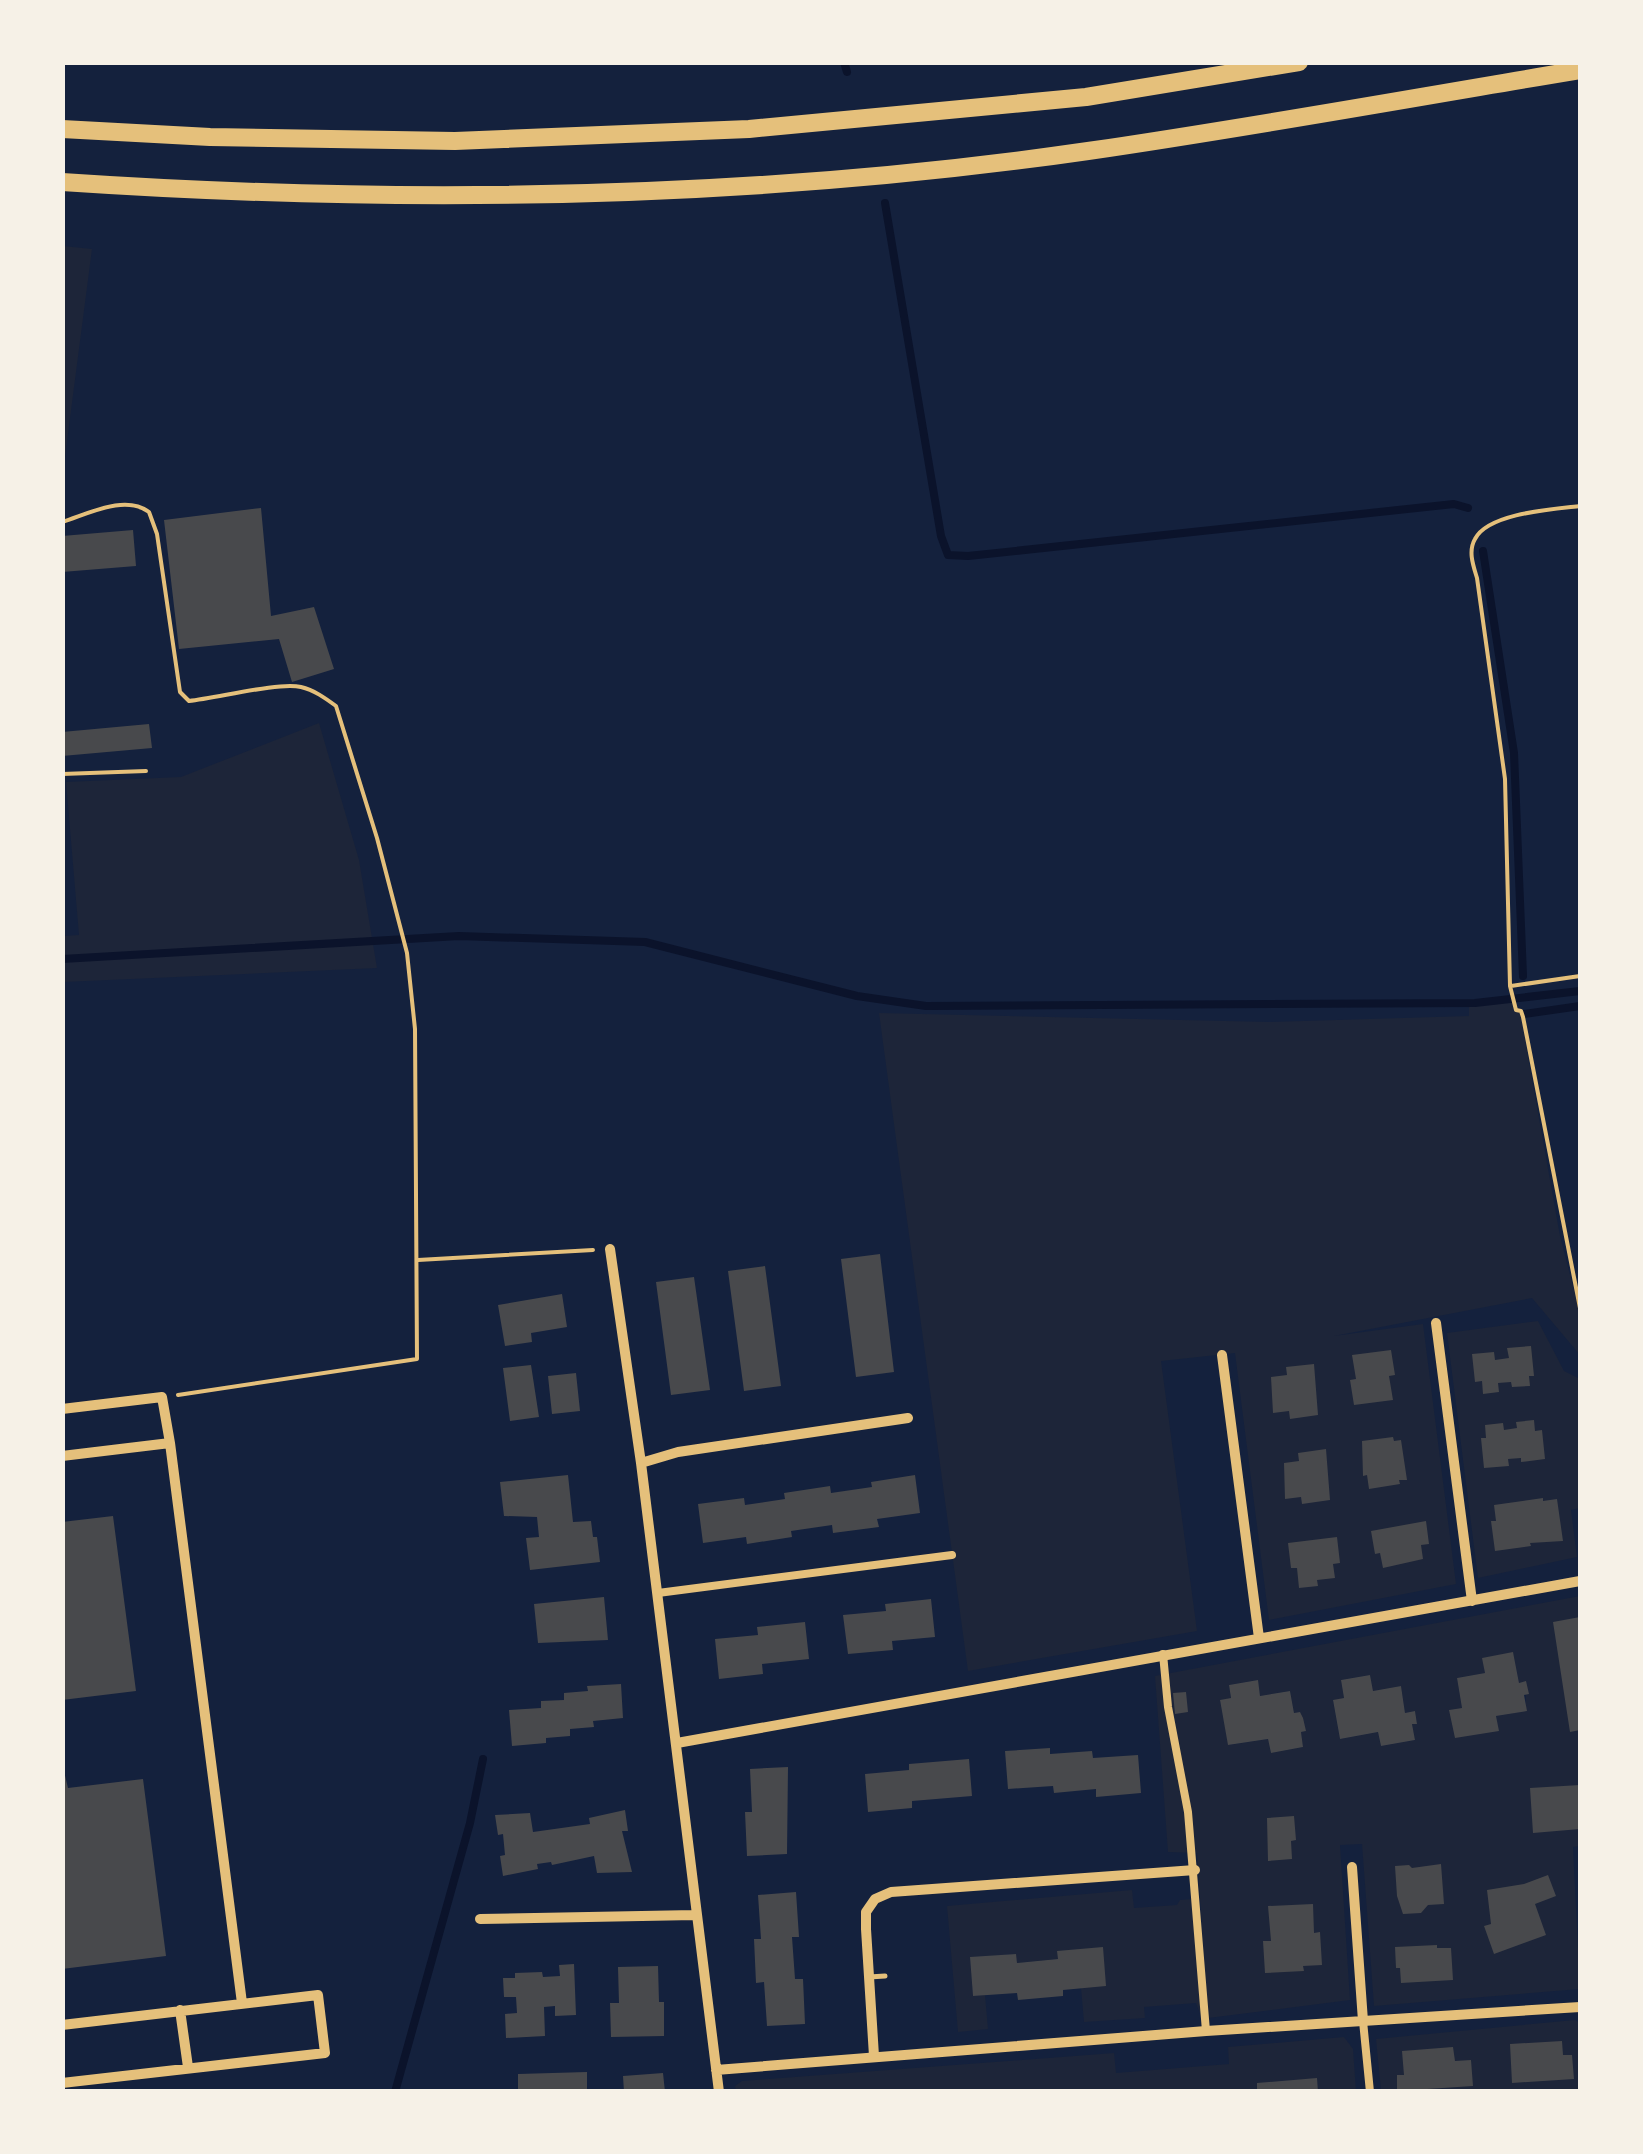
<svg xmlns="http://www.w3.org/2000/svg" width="1643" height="2154" viewBox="0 0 1643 2154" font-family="'PT Sans Narrow',sans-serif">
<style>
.green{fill:#1d2539;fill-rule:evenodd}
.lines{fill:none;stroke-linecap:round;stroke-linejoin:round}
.stream{stroke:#0b132b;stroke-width:8}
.building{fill:#48494c}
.path{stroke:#e5c07b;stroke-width:4}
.service{stroke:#e5c07b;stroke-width:5}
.pedestrian{stroke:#e5c07b;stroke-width:8}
.minor{stroke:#e5c07b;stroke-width:10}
.motorway{stroke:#e5c07b;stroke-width:18}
</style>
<rect width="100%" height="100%" fill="#14213d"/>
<path class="green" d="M63,246L92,249L63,472L62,246Z
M319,723L359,860L377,968L63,982V936L79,935L66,782L181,777Z
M1512,1001L1514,1011L1520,1012L1560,1236L1580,1314V1355L1532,1298L1334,1336L1423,1324L1456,1584L1269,1620L1235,1353L1161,1361L1197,1631L968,1671L879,1013L1270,1022L1469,1016V1005Z
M1538,1321L1564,1371L1580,1379V1508L1571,1510L1577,1557L1478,1578L1447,1333Z
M1580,1596V1846L1573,1847L1580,1989L1374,2006L1362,1844L1340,1845L1350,2000L1208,2018L1197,1853L1168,1852L1155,1676ZM1513,1653L1519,1683L1526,1682V1711L1496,1716L1498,1730L1450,1710L1462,1708L1457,1678L1485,1673L1483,1658ZM1370,1675L1373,1691L1401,1686L1405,1713L1415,1711L1417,1723L1412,1724L1415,1740L1381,1746L1378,1732L1340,1739L1333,1701L1344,1698L1341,1680ZM1257,1680L1260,1696L1290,1691L1294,1713L1300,1712L1305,1731L1301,1732L1303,1747L1271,1753L1268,1739L1229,1745L1220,1701L1231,1698L1229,1685Z
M1132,1890L1134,1908L1177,1905L1180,1900L1192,1899L1201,2016L1196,2003L1144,2007L1145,2018L1084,2022L1081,1988L1058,1952V1959L1017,1963L1015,1954L970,1958L973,1996L985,1995L988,2029L958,2032L947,1906Z
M1575,2020L1580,2023V2091H1381L1376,2039Z
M1344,2037L1353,2049L1356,2091L736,2092L735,2086L742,2081L1114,2053L1116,2073L1229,2064L1228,2047Z"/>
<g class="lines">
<path class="stream" d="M844,62L847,72
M885,203L941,536L948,555L968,556L1454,504L1468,508
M1483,551L1514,753L1523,976
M62,959L459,936L645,942L857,996L926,1006L1475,1003L1580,991
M1524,1014L1580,1006
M395,2092L470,1823L483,1759"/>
</g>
<path class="building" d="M261,508L271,616L314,607L334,669L292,682L279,639L179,649L164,520Z
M133,530L136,566L62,572V536Z
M149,724L152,748L62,756V732Z
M880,1254L894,1372L856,1377L841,1259Z
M765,1266L781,1386L744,1391L728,1271Z
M694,1277L710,1390L671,1395L656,1282Z
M562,1294L567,1327L531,1333L532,1342L505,1346L498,1305Z
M1531,1346L1534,1376H1529L1530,1386L1512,1387L1511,1382L1498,1383L1499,1392L1483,1394L1482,1381L1475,1382L1472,1354L1494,1352L1495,1360L1509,1358L1507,1348Z
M1391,1350L1395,1375L1389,1376L1393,1400L1354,1405L1350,1380L1356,1379L1352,1355Z
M1314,1364L1318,1415L1290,1419L1289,1411L1273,1413L1271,1377L1287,1375L1286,1367Z
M531,1365L539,1417L510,1421L503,1368Z
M576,1373L580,1411L552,1414L548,1376Z
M1534,1420L1535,1431L1542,1430L1545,1459L1521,1462V1458L1508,1459L1509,1466L1484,1468L1481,1438H1486L1485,1425L1503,1423L1504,1430L1517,1428L1516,1422Z
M1393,1437L1394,1441L1401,1440L1407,1480H1399L1400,1484L1369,1489L1367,1475L1363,1476L1362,1441Z
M1326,1449L1330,1500L1302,1504L1301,1497L1285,1499L1284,1463L1299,1461L1298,1453Z
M568,1475L573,1522L591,1521L593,1537H597L600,1562L530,1570L526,1538L539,1537L537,1517L504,1516L500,1482Z
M915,1475L920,1513L877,1519L879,1527L833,1533L832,1525L791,1531L792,1537L747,1544L746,1537L703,1543L698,1504L744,1498L745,1505L785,1499L784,1493L830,1486L831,1493L872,1487L871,1482Z
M1543,1498V1501L1557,1499L1563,1541L1530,1543L1531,1546L1495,1551L1491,1521H1496L1494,1505Z
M113,1516L136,1691L62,1700V1522Z
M1426,1521L1429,1544L1421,1545L1423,1559L1383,1568L1380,1553L1375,1554L1371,1531Z
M1337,1537L1340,1563L1333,1564L1335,1578L1317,1580L1318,1586L1299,1588L1297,1568H1291L1288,1543Z
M604,1597L608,1640L538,1643L534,1604Z
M931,1599L935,1637L892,1641L893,1650L848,1654L843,1615L886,1611L885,1604Z
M1580,1617V1730L1570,1732L1553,1622Z
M805,1622L809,1659L762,1664L763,1674L719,1679L715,1639L758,1635L757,1627Z
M1513,1652L1519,1683L1526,1681L1529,1694L1524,1695L1527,1711L1496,1716L1499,1731L1455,1738L1449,1710L1462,1708L1457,1678L1485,1673L1482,1658Z
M1370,1675L1373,1691L1401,1686L1405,1713L1415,1711L1417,1724H1412L1415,1740L1381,1746L1378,1732L1340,1739L1333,1700L1344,1698L1341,1680Z
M1258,1680L1260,1696L1290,1691L1294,1713L1300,1712L1303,1718L1306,1731L1301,1732L1303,1747L1271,1753L1268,1739L1228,1745L1220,1700L1231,1698L1229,1685Z
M621,1684L623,1718L593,1721L594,1727L570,1729V1736L546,1738V1743L512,1746L509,1710L541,1708V1701L564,1700V1693L588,1691L587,1686Z
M1186,1692L1188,1712L1175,1714L1173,1693Z
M1050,1748V1754L1092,1751L1093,1758L1138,1755L1141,1793L1096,1797V1789L1054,1793L1053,1786L1008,1789L1005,1751Z
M969,1759L972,1796L912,1801V1808L868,1812L865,1774L909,1770V1764Z
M62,1763L68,1788L143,1779L166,1956L62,1969Z
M788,1767L787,1854L747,1856L745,1812H752L750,1769Z
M1580,1785V1829L1533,1833L1530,1788Z
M625,1810L628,1831H622L632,1872L597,1873L594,1856L552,1865L551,1862L537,1864L538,1869L503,1876L500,1856L505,1855L503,1834L498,1835L495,1815L530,1813L533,1832L590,1824L589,1818Z
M1294,1816L1296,1840L1291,1841L1292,1859L1268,1861L1267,1818Z
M1441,1864L1444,1904L1428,1905L1421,1913L1403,1914L1397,1896L1395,1866L1409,1865L1412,1868Z
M1548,1875L1556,1896L1535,1904L1546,1935L1494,1954L1484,1926L1491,1924L1487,1890L1524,1884Z
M796,1892L799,1937H792L795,1979H803L805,2024L767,2026L764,1982L756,1983L754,1939H761L758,1895Z
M1313,1904L1314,1933L1320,1932L1322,1965L1303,1966L1304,1971L1265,1973L1263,1941H1271L1268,1906Z
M1437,1945V1948H1451L1453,1980L1401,1983L1400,1968H1396L1395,1947Z
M1103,1947L1106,1986L1063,1990V1996L1018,2000L1017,1993L973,1996L970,1957L1016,1954L1017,1963L1058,1959L1057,1951Z
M574,1964L576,2015L555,2016V2006L544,2007L545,2036L506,2038L505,2014L517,2013L516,1997H504L503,1978H515V1973L542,1972L543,1977L560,1976L559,1965Z
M658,1966L659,2002H664V2036L611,2037L610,2003H619L618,1967Z
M1562,2041L1563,2055H1572L1574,2079L1512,2083L1510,2044Z
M1453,2047L1455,2061L1471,2060L1473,2086L1397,2091V2075H1404L1402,2051Z
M587,2072V2092H518V2074Z
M663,2073L665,2092H624L623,2076Z
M1317,2078L1318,2092H1257V2083Z"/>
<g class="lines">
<path class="path" d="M1580,506C1554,509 1488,513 1475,539C1468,551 1473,565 1477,578L1505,779L1510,986L1516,1010L1521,1011L1523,1017L1580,1308
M62,522C88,514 125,494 149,512L157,534L180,692L189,701C218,698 278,682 301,687C314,690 325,698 336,706L377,838L407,953L415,1029L417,1359L178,1395
M62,774L146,771
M1511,986L1580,976
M418,1260L593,1250"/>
<path class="service" d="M869,1977L885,1976"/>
<path class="pedestrian" d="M658,1593L952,1555
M1163,1654L1168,1707L1188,1812L1206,2031
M1363,2021L1370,2092"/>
<path class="minor" d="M610,1249L641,1463L719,2092
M1436,1323L1472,1601
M1222,1355L1259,1638
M62,1409L162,1397L170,1443L242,2003
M62,1456L170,1443
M641,1463L678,1452L908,1418
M677,1743L1580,1581
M1352,1867L1363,2021
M480,1919L695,1915
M180,2010L188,2067
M62,2025L318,1995L325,2053L62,2083
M874,2056L866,1929V1912L875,1899L891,1892L1195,1870
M716,2070L1206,2031L1580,2007"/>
<path class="motorway" d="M62,129L210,137L455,141L749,129L1086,97L1299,62
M62,182C403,205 750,200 1088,151C1253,127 1417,97 1580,70"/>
</g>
<rect width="1643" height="2154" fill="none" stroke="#f6f1e7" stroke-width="130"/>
</svg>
